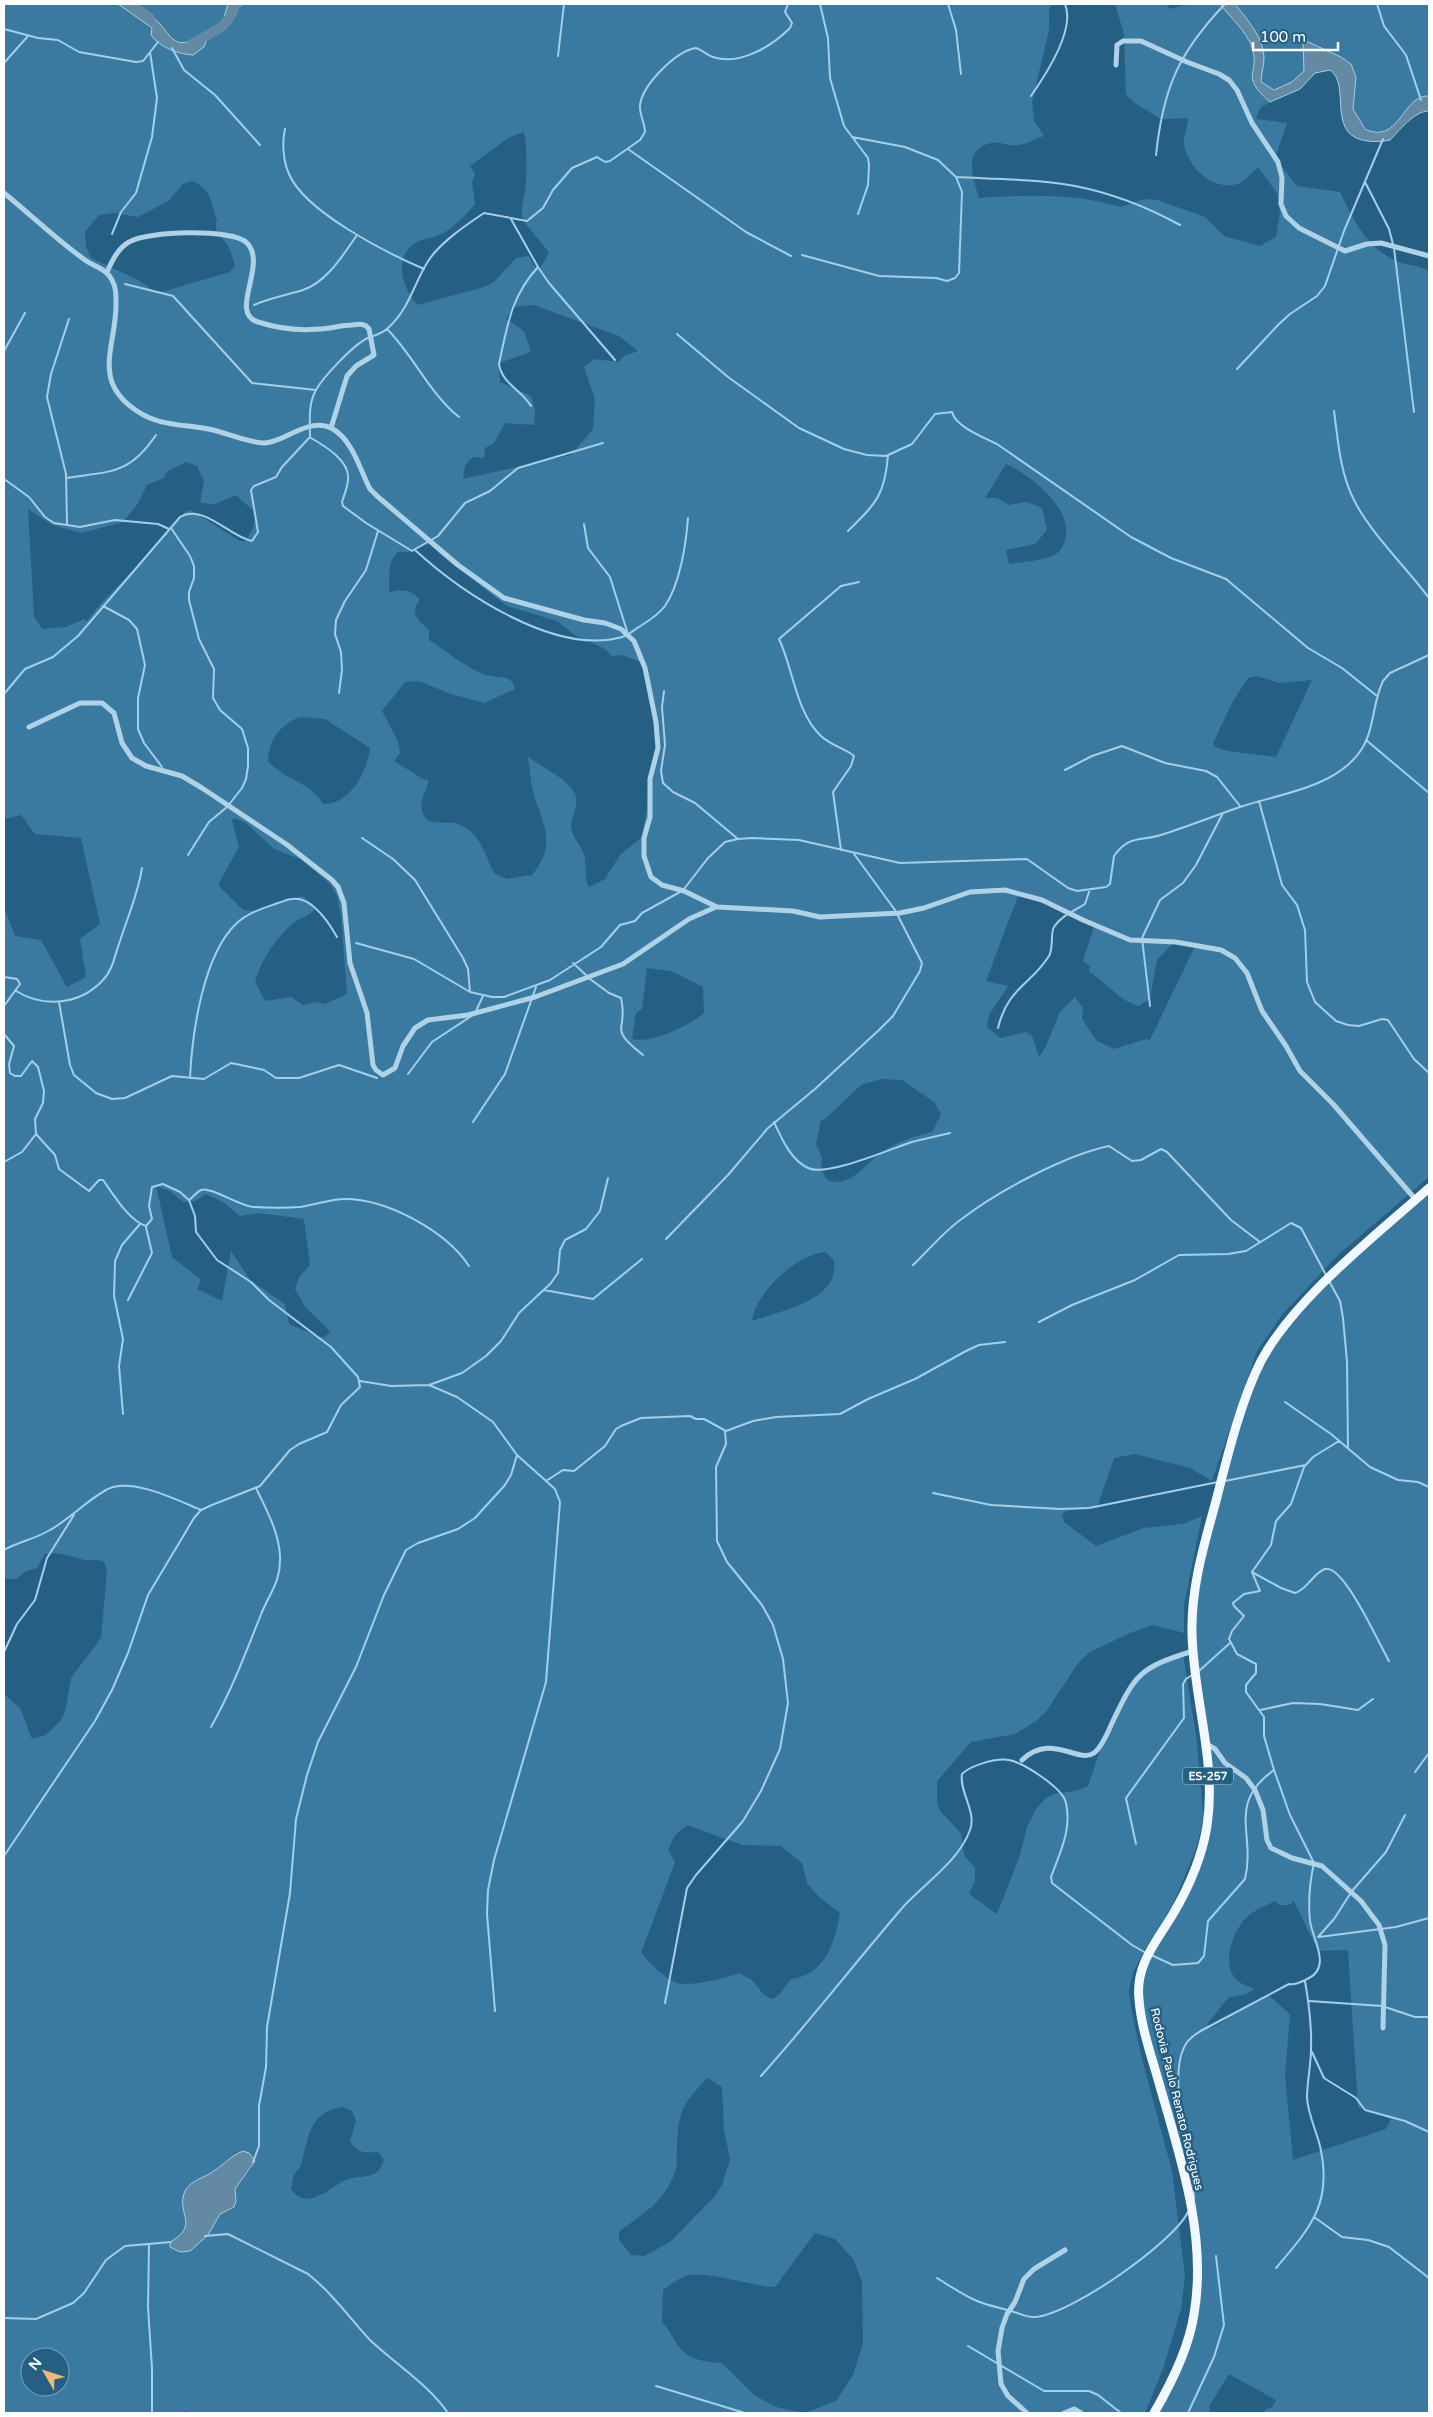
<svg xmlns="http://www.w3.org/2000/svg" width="1433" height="2417" viewBox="0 0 1433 2417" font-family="'Varela Round',sans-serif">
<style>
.green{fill:#3b7aa0;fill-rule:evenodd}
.water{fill:#638aa2;stroke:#a4cfe8}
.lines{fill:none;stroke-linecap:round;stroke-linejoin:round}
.stream{stroke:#a4cfe8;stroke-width:2}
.river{stroke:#638aa2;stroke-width:10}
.street{stroke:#b0d2e7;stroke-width:5}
.primary{stroke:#f1f8fe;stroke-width:9}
.labels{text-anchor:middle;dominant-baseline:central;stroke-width:5;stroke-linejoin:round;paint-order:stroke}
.shield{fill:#265f84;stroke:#becfda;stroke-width:1}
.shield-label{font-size:11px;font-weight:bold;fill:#fff}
.street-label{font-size:12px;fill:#fff;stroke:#265f84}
</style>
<rect width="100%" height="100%" fill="#265f84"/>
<path class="green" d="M4,4H118L152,28L157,43L181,54L204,47L207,39L200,36C179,49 174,43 161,25C156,19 150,18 146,11H139L131,4H228L223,21L239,11L242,4H1051L1049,12V30L1032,102L1034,121L1044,136C1036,138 1027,144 1019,145C1010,147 1000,141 991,143C962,149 973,178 979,198C1027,195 1073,193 1120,207L1144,199L1157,200L1205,217L1224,236L1260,246L1276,237L1280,211L1277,193L1258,167C1252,172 1245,182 1237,184C1213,191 1188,168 1184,144C1183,136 1188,127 1188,118L1161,119L1133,102L1126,94L1124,34L1115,4H1166L1170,9L1189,4H1220C1230,17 1246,31 1252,47C1261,75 1238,74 1270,102L1260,108L1256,119L1287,123L1275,158L1297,186L1340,192C1353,219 1366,247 1396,261C1407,266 1417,264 1429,271V1177L1338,1255L1282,1315L1257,1351L1212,1481L1190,1468L1135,1454L1114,1458L1097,1507L1066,1511L1062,1515L1064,1522L1096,1546L1144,1528L1183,1524L1202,1516L1184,1605V1633L1153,1625L1130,1633L1090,1652L1079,1662L1045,1713L1036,1721L1015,1734L971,1742L937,1781V1803L940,1811L961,1833L964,1855L975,1868V1881L969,1894L997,1914L1020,1855L1027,1827L1036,1809L1045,1799L1054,1794L1075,1791L1088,1786L1107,1730L1133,1679L1138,1674L1183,1654L1197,1742L1203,1813L1201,1829L1195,1852L1173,1904L1143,1952L1133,1973L1129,1990L1130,2002L1141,2055L1172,2171L1185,2276L1181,2309L1163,2369L1145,2413H188L185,2411L181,2413H4V1694L20,1708L32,1739L46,1735L60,1721L65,1712L71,1678L101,1638L107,1571L104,1562C98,1559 91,1561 85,1560C70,1557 61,1551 45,1554L37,1568L25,1572L16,1579H4V907L15,936L41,940L67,987L86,977L80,939L100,924L81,838L35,834L21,815L4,819ZM524,132C527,142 527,180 525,191C524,200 520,210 523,219C527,228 543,243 549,253L540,268L533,265L529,256L516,258L494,282L484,287L418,305C400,286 392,253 421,240C430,237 439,237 447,231C457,224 467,213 475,204L472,182L475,174L470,166L508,138ZM192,181C211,189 211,202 217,220C212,233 223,236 228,246C231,252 233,259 235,266L230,272L165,291L156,292L136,279L91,258L86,247L85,232L99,215L114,213L138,217L168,201L183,184ZM534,305L619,336L638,351L624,356L618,362L594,359L584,367L595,399L593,429L571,455L463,479L465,465L473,457L484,458L485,448L494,443L505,423L534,425L535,410L531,396L500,382L499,363L531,352L524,331L506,319L514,307ZM186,462L197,466L204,481L200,503L215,504L236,495L256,513L253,528L246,541H240L191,510L185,512L140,564L101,603L87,621L84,619L66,627L42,629L34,616L28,509L52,525L81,533L123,522L138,503L147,485L164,478L166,472ZM1006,464C1032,476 1074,509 1065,540C1064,546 1060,552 1054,555C1042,561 1022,562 1009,564L1006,550L1035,544L1047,530L1042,508L1027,502L1009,505L997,498H985ZM429,544L442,556L507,606L557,621L576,636L584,638L606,650L612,656L621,655L644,663L655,719L657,748L649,773L647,809L641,838L620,855L605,879L589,887C582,874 589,862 582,850C578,841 572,837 571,826C571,815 581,803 574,792C564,776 542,768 527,756C530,766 530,777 532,787C540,822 560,841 532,875L507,879L494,873C485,855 480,832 458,824C446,820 425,828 422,810C419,799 428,791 428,780L423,779L394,761L400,753L398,741L382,711L405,682L419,681L451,694L484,703L515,689C513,673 495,679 483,674C464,666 446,651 429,640V630C418,620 409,613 420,600C412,590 400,588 389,593C390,578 386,563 398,552H408ZM1257,676L1279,683L1312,680L1276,757L1227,751L1215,747L1213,743L1233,701L1248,678ZM300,717L325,719L370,748C367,771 351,805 323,804C311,782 284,780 268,761C269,740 279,725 300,717ZM234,818L246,823L274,849L300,859L330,884L337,896L341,915L347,994L325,1004L317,1002L303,1005L291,997L265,1001L255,982C261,960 277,936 295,922C302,917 310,916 315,909L313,904L302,896L254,911L243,910L218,885L239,847L232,820ZM1018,896L1053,904L1094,927L1083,961L1090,966L1089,972C1107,982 1119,1001 1139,1006L1150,999L1157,960L1177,939L1196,944L1150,1040L1146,1039L1114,1049L1097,1041L1082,1019L1083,1008L1075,997L1060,1012L1045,1048L1039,1057L1032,1036L1026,1032L1000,1038L987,1027L989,1015L1008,986L986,981ZM647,968L671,971L703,987L704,1013C688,1026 652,1044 632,1039L636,1013L642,1009ZM882,1079L902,1080L934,1102L941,1114L932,1132C916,1136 899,1141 885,1150C868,1160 851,1190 827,1180L821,1169L822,1157L816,1144L821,1120L825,1119L861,1085ZM156,1186L170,1191L183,1202L195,1201L206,1194L223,1202L240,1216L259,1213L304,1219L310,1265L300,1276L295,1289L305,1307L330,1331L325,1337H319L289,1324L285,1304L250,1280L231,1251L222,1301L197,1289L201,1280L172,1257ZM825,1252L834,1260C840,1301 782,1310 752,1321C755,1293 797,1254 825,1252ZM687,1825L742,1845L781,1846L802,1863L807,1883L818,1896L840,1913C835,1943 825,1975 791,1979L779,1995L772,1999L764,1995L752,1980L739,1973C727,1978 689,1987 677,1983C662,1977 651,1964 641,1953L675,1862L668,1850L675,1835ZM707,2078L722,2087L724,2130L730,2159L722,2185L715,2196L670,2242L644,2256L631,2255L619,2240V2232C644,2212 664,2203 675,2172C678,2165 676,2156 677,2149C678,2111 682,2105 707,2078ZM343,2107L352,2111L356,2121L350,2141C357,2153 364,2153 378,2152L384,2160C376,2184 359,2172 342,2182C327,2190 306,2211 291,2189C292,2185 293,2177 294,2175C296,2171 299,2169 301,2165C309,2137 309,2111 343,2107ZM228,2159L252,2167L235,2189L234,2207L220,2214L207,2235L190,2251L170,2241C188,2232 189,2224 183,2204ZM815,2233L835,2239L853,2259L862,2282L863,2343L853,2375L836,2401L805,2413L776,2407L754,2395L722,2363C705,2362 687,2360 677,2344C671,2335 669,2329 662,2322L663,2290C669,2286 676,2280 683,2277C701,2268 752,2287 775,2287ZM30,2357H60V2387H30Z
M1235,4H1429V96C1412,95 1411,109 1402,119C1385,139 1366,136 1355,114C1350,104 1355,94 1355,83C1356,77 1353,70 1351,64L1341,57L1306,41L1303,42L1304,71L1292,82L1274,90L1261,82C1261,74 1264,66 1264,59C1264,38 1247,19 1235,4Z
M1429,1189V2413H1264L1266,2409L1272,2408L1276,2400L1229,2374L1209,2407L1210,2413H1156L1182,2351L1189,2324L1196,2258L1191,2213L1150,2053L1139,1988L1141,1975L1180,1907L1211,1808L1193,1660L1199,1573L1246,1406L1265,1355L1289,1321L1344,1262ZM1275,1901L1279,1905H1289L1294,1901L1318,1951L1348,1950L1358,2107L1391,2119L1386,2129L1293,2160L1285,2076L1290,2014L1269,1996L1231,2014L1223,2022L1211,2028L1207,2024L1229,1997L1246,1994L1254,1989C1247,1986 1238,1983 1234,1977C1222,1959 1234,1929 1248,1916C1255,1910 1267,1905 1275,1901Z"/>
<path class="water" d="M118,4H131L139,11H146C150,18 156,19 161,25C174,42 179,49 200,36L207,39L204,47L193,55C178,54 159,47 151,35L152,28Z
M228,4H242L233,17L223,21Z
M1220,4H1235C1247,19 1264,38 1264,59C1264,66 1261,74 1261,82L1274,90L1292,82L1304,71L1303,41H1306L1341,57L1351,64L1356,77L1353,109L1365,129C1399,146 1403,94 1429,96V111C1414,111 1400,130 1390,140C1381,142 1371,142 1362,140C1327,131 1351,84 1330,70L1315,73L1300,89L1270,102C1238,74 1261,75 1252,47C1246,31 1230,17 1220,4Z
M243,2151L249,2153L255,2161L235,2189L236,2201L234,2207L220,2214L208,2235L190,2251L180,2252L170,2247V2242C201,2225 175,2213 185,2191C191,2180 204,2178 214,2171C224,2164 231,2156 243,2151Z"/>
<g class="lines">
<path class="stream" d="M795,4H799
M820,4L828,38L830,78L844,126L868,158L869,165L868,185L858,214
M948,4L956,30L961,74
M1377,4L1384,26L1406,55L1421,100
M4,29L38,38L58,40L79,52L136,62L143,61L158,42
M172,48L184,70L215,95L260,145
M558,56L564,4
M4,63L28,36
M1031,96C1045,76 1076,30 1065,4
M285,129C282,142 283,161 289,174C305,212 387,253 424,269
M628,149L746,232L791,256
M1156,155C1163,89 1178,53 1225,4
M956,177C996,179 1036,179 1075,186C1111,193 1149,208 1180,225
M1365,182L1389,229L1393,244
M511,219L538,267L549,283L615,360
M112,234L121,212L136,193L152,137L157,98L150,52
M1394,248L1414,412
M802,255L879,276L936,278L947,281L955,278L959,273L962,192L956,177L938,160L905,147L852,137
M125,284L173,296L252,383L316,390
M254,305C269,298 287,295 303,290C327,282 343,255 357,235
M387,329C414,356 429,393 459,417
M677,334L728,377L799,428L844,449L867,455L886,456L912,444L935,414L952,412C956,427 983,437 997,444L1131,537L1171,558L1226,579L1308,648L1342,668L1377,696
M4,351L25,313
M1237,369L1279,324L1290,314L1317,296L1325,286L1344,231L1383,139
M531,406C522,390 502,384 499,364C507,327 511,296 538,267
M1334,411C1338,440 1340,473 1354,500C1371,534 1406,567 1429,598
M311,438C325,446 350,461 348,479C348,487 344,495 342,502L343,506L366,523L412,551L438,536L465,503L490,491L518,468L603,443
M66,478C111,471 129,475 156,435
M4,479L29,497L45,517L54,523L80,527L115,520L158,524L169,529
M67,524L66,474L47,397L51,374L69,319
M584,524L588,548L610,577L627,631
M171,528L190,556L194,566V578L189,592V600L199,639L214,669L213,698L220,710L242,729L248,748V766L246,779L242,788L227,807L209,822L188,855
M848,531C875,504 885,496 888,455
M415,550C462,593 555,656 622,637C629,635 635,629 642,625C650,620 659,614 665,606C680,584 686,544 688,518
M103,606L129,620L137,629L145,665L138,698V729L144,743L162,767
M664,691L662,707L665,745L661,771L663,783L673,792L695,803L738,839
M339,693L342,670L341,652L335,634L336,620L345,601L366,570L378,531
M4,694L25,669L53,657L78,636L180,517C203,503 230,537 252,541L258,532L251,490L254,486L276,477L282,467L310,437C310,422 308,406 315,392C321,379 354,344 368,338C375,335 382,334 388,328C409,309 413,286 427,263C438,244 466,225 484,213L527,221L543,208L553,190L572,168L597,157L605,162L610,161L640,140L645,132C645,123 639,114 640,105C643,84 676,51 696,48C702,50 707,55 713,57C740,66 772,46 790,28L792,23L785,12L788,4
M1366,740L1429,793
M1065,770L1092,756L1122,746L1165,763L1206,771L1217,777L1240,806
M1259,801L1282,885L1297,905L1305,930L1307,982L1315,1002L1336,1021L1348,1025L1359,1026L1382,1019L1388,1020L1414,1059L1429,1073
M362,838L393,859L415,880L463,958L468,969L470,992
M841,850L833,792L851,766L854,756C844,748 830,745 821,736C796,713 793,668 779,639L841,586L859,582
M684,889L708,858L725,842L738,839L752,838L799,840L900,863L1027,859L1068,888L1077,891L1106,887L1110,884L1114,856C1130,833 1143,842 1164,834C1189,826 1214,816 1240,807C1279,794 1333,788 1359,753C1375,732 1372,703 1383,681L1390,673L1429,655
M356,943L414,959L470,992L492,997H504L550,980L601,947L620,925L635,921L642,913L680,892
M573,963L586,975
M4,977L17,979L20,984L4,1006
M590,979L609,993L621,998C629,1032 606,1026 643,1055
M16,991C44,1008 80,1005 103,980C113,970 115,954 120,941C128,916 138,894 142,868
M59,1002L70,1065L74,1075L96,1093L112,1099L125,1098L172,1076L204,1079L231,1063L264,1070L276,1078H299L339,1065L377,1078
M1150,1006L1142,938L1160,900L1183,883L1196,865L1223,813
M476,1011L483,996
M998,1028C1008,987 1030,986 1049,956C1054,947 1050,933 1054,927C1062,915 1074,911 1085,904L1090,889
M4,1034L14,1046L9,1064L10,1073L15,1076H21L32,1061L38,1067L44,1091L43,1103L35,1119L36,1134L55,1155L59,1169L89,1191L99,1180H103C113,1194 129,1221 146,1226
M408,1074L432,1042L473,1015
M190,1078C192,1034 203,954 237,923C247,913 264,908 278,903C282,902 288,899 292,899C312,896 329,923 337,937
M473,1122L505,1074L536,987
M774,1122C782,1139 790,1159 808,1168C827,1177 890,1149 912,1142C924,1139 937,1136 950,1133
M4,1162L22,1152L36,1134
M189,1200C193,1197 197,1192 201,1190C210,1186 241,1207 254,1207C269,1208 286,1208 300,1207C315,1205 330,1199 345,1199C387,1199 446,1231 469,1266
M666,1239L728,1175L768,1128L815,1089L879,1030L893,1016L920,971L922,963L895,910L854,854
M913,1265C929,1250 944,1231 963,1218C998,1191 1066,1155 1109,1146L1132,1161L1141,1160L1161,1149L1167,1152L1231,1220L1260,1242
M1329,1281L1340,1301L1343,1318L1347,1362L1348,1448
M544,1290L593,1299L642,1259
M128,1300L152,1253L146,1227
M1039,1322L1072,1305L1135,1280L1179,1255L1228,1254L1246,1251L1291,1223L1301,1228L1326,1275
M360,1381L391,1386L429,1385L457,1397L493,1422L517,1455L555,1489L560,1502L546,1682L494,1860L488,1890L487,1914L495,2011
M429,1385L462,1373L486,1356L501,1341L519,1313L551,1283L558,1273L560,1250L565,1240L586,1229L600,1211L608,1178
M1285,1402L1331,1434L1370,1467L1398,1480L1418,1482L1429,1487
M123,1414L119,1366L123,1339L114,1296L115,1261L122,1245L140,1224
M546,1481L563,1470L574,1471L605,1446L616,1429L621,1426L641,1418L690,1416L696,1419H704L726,1431L753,1421L776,1417L840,1414L868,1399L915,1379L966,1351L979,1345L1005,1342
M1225,1481L1306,1465
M933,1493L991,1505L1060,1509L1089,1508L1218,1482
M4,1550C18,1542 35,1539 50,1530C70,1519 86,1501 106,1490C130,1476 177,1500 201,1510
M1252,1572L1281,1588L1295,1593C1308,1589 1313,1573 1325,1569C1344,1564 1380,1646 1389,1661
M4,1652L17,1624L35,1600L47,1558L74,1515
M1199,1671L1230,1643
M1260,1710L1293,1703L1320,1704L1358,1710L1373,1699
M211,1727C232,1690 246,1652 262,1612C271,1591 281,1581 280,1556C279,1532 266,1509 256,1488
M1415,1772L1429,1753
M1136,1844L1126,1798L1184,1718L1183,1684L1186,1679L1192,1675
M4,1856L95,1721L112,1690L128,1653L148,1595L194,1518L201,1510L212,1505L260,1486L290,1450L299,1444L327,1432L341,1405L360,1387L358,1377L331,1347L269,1300L251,1282L217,1260L196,1232L195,1216L189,1200L180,1192L163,1184L152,1187L149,1206L152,1219L146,1226
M1318,1937L1334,1919L1352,1891L1386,1852L1405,1815
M1319,1937L1396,1927L1429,1918
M1151,1955L1173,1965L1198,1963L1204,1956L1208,1921L1245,1879C1256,1834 1226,1804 1274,1770
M1309,2001L1382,2006L1415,2017H1429
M665,2003L687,1888L696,1875L743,1821L761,1791L780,1749L788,1703L783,1659L773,1625L762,1605L727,1562L717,1541L716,1467L726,1444L725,1431
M1312,2052L1324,2078L1356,2098L1365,2110L1405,2121L1429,2132
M761,2076C810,2021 855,1963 903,1907C925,1883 959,1861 970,1830C977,1812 959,1792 962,1774C971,1765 996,1758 1009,1760C1024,1763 1063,1788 1066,1803C1072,1830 1060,1852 1051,1877L1052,1883L1132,1945L1146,1953
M253,2162L259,2146V2106L266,2067L267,2027L290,1893L296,1819L307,1775L318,1742L356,1667L384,1595L406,1550L418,1543L458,1529L475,1518L505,1485L511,1475L517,1455
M1194,2199C1194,2160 1163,2073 1188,2041C1194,2034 1202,2030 1210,2026L1289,1984C1296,1985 1301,1982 1307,1979C1333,1968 1312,1938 1310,1921C1308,1902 1310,1881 1314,1863L1290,1815L1274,1770L1264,1736V1717L1246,1692V1685L1256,1673V1664L1237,1654L1229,1639L1232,1631L1244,1616L1234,1606L1233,1603L1244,1594L1260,1591L1252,1572L1271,1545L1276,1521L1291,1504L1304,1467L1313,1457L1339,1441
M1314,2217L1342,2237L1368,2240L1389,2247L1429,2278
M205,2236L228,2234L308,2274C331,2292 349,2317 369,2339C395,2364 427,2383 448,2413
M149,2244L148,2307L152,2369V2413
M1276,2268C1311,2227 1333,2203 1320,2146C1316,2130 1308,2114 1307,2098C1307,2082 1311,2065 1311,2049C1312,2025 1309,2004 1305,1981
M937,2278C950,2286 963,2295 977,2301C989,2306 1002,2308 1014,2312C1021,2314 1029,2318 1036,2317C1071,2314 1173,2243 1188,2212
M4,2318L36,2319L73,2303L84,2293L106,2260L125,2246L171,2242
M968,2346L1044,2391H1089L1098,2395L1121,2413
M656,2386L745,2413
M1188,2413L1214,2357L1224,2325L1216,2256"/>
<path class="river" d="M130,4L150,18
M192,44C213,30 227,31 236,4"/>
<path class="street" d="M1116,65L1117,45L1123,41H1141L1187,62L1219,74L1229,80L1237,90L1252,123L1278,162L1282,178L1281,204L1286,216L1299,228L1345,251L1367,244L1381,243L1429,256
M4,193C31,215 57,240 85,260C95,267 107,269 112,280C116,287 116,294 116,302C117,346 90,380 137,411C160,427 187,424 213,430C229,434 249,443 265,443C287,441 309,416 333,429C353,441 360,470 370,489L377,496L458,565L504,598L584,620L605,623L621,629L634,641L645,668L656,722L658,748L650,779V817L644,838V856L651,877L662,885L684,891L717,907L793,911L820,917L900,913L924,908L970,892L1005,890L1042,900L1083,920L1130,940L1176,942L1221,950L1235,958L1247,973L1262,1011L1286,1046L1300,1071L1333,1104L1416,1200
M107,272C112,261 118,248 129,242C146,231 233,228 247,243C268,265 228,313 258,322C277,328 299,331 318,329C330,329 341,325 352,325C359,324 365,323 369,329L374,355L356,366L347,376L331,428
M29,727L80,703H102L114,713L122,743L132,758L146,766L182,776L202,788L286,844L332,880L338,887L344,903L350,963L367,1013L373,1065L376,1070L383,1075L395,1068L403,1046L415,1028L428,1020L468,1015L535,997L623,964L689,919L716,907
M1205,1743L1215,1749L1225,1763L1246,1778L1255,1790L1263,1810L1267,1840L1271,1848L1292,1858L1322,1866L1361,1901L1379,1925L1385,1945L1383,2028
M1022,1760C1051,1732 1078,1764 1094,1753C1102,1747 1108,1732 1112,1723C1136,1673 1139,1668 1193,1651
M1027,2413L1008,2396L1001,2384L998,2351L1002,2328L1007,2314L1015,2302L1024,2279L1034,2269L1065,2250
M1064,2413L1074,2409L1081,2413"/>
<path class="primary" d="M1154,2413C1171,2384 1189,2348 1194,2314C1207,2239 1182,2162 1161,2090C1153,2060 1141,2029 1139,1999C1135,1965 1157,1941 1173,1914C1189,1887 1202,1857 1207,1826C1217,1761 1193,1697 1192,1633C1191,1587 1204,1545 1216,1501C1227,1458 1241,1400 1261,1361C1295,1298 1376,1235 1429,1188"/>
</g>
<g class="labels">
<rect class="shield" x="1183" y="1767.5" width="50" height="17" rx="4"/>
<g class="shield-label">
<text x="1208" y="1776">ES-257</text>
</g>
<g class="street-label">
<text transform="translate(1177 2099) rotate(76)">Rodovia Paulo Renato Rodrigues</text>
</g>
</g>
<rect width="1433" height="2417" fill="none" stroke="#ffffff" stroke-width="10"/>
<g transform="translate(45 2372) rotate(309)"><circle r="24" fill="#265f84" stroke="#7d9fb5"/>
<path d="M0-4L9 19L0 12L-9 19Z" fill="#f0b775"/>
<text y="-8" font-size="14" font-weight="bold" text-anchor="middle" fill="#ffffff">N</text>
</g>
<path d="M1253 42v8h85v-8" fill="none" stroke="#ffffff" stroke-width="2.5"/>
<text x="1260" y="42" font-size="15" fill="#ffffff" stroke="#265f84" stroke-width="4" paint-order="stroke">100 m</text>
</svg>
